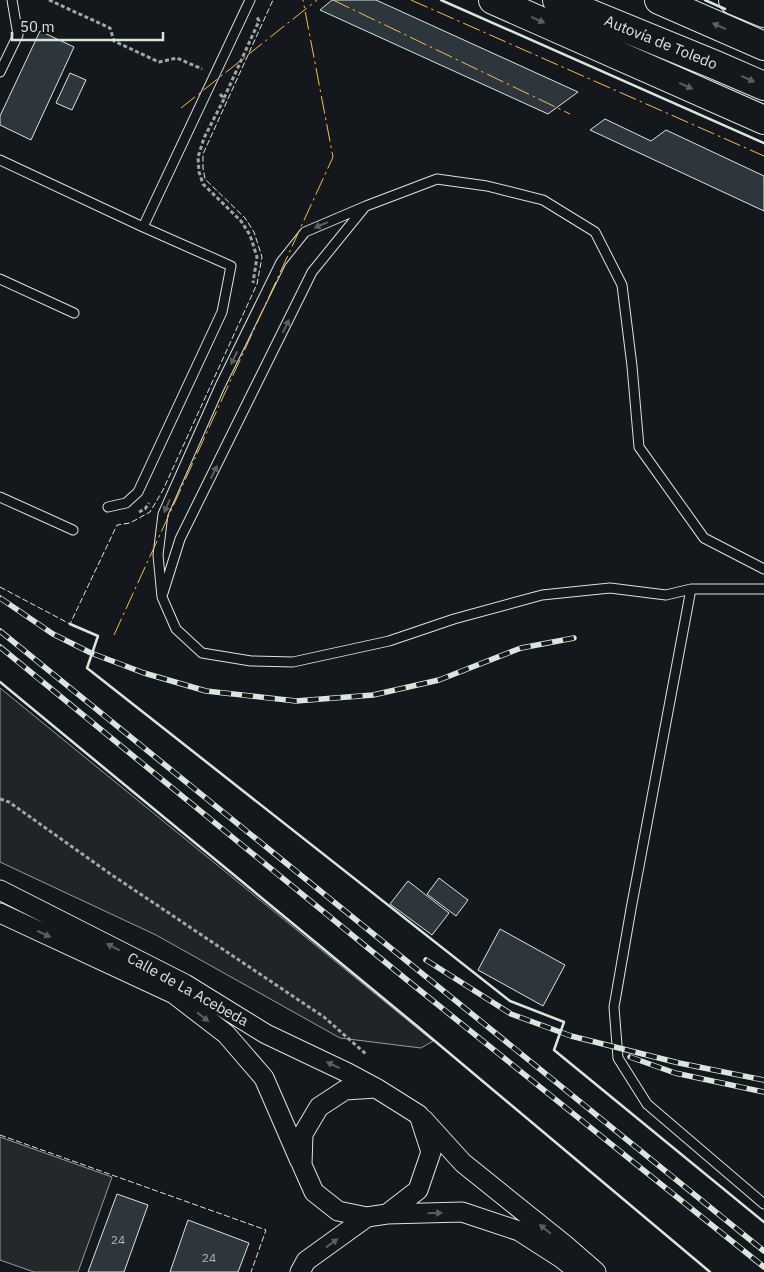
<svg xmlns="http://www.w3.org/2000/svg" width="764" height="1272" viewBox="0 0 764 1272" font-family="'IBM Plex Sans',sans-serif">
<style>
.green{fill:#202428;stroke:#939e99}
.parking{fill:#24282b;stroke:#939e99}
.building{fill:#2c363c;stroke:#d8e6dc}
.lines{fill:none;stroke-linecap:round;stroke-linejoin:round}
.service-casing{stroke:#d8e6dc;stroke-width:11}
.minor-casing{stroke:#d8e6dc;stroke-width:21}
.motorway-casing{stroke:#d8e6dc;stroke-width:30}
.path{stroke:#9da8a2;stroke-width:3;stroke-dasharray:4 2.5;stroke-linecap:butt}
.service{stroke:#14181c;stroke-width:9}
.minor{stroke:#14181c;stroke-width:19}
.motorway{stroke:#14181c;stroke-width:28}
.rail-casing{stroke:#d8e6dc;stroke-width:5.5}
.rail{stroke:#14181c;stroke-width:4;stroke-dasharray:11;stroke-linecap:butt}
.fence{stroke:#d8e6dc;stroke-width:1;stroke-dasharray:6 2.5;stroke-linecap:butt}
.wall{stroke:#d8e6dc;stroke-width:2.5}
.power{stroke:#ffb74d;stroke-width:1;stroke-dasharray:18 4 2.5 4;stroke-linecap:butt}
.oneway{fill:#59605f}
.labels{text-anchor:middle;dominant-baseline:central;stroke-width:4;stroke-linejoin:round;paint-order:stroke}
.number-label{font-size:12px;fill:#adbab4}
.street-label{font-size:15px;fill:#d8e6dc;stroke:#14181c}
</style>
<rect width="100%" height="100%" fill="#14181c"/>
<path class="green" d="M0,688L433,1041L421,1048L340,1038L156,935L0,862Z"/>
<path class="parking" d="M0,1137L112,1177L78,1272H34L0,1260Z"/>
<path class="building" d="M332,0H376L578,92L548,114L320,10Z
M40,31L74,47L31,140L0,125V116Z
M70,73L86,80L72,110L56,103Z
M605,119L651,141L666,130L764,176V211L590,130Z
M439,878L468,900L456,916L427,894Z
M408,881L449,913L432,935L390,904Z
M500,929L565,965L543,1006L478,970Z
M117,1194L148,1205L124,1272H88Z
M188,1220L249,1243L238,1272H170Z"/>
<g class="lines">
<g class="service-casing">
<path id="service" d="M0,72L18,35L12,0
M0,160L143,227
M0,279L74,313
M0,497L73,530
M108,507L126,503L138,492L222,312L231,266L143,227L250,0
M764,569L704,538L639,447L632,366L622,285L595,232L543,200L487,186L437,179L366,206L305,232L281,262L220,386L163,514L158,555L162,597L176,629L202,653L251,661L293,662L389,641L454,619L542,595L610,588L666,595L691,589L631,909L614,1007L618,1058L647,1104L764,1204
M691,589H764
M163,593L180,539L312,272L364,208"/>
</g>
<g class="minor-casing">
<path id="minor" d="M0,890L185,984L266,1034L348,1073L376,1088
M0,913L174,994L226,1034L264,1078L300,1161
M423,1119L463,1163L565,1245L596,1272
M387,1214L418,1190L431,1152L419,1115L376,1088L345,1090L319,1107L303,1134L302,1165L314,1192L338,1211L367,1217L387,1214L462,1212L519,1231L561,1258L579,1272
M300,1272L306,1261L367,1217"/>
</g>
<g class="motorway-casing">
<path id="motorway" d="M493,0L764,120
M557,0L713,64L764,86
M659,0L764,46
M733,0L764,13"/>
</g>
<path class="path" d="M49,0L110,28L114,41L159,62L177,58L202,69
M220,94L224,99L204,138L198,157L199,172L203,184L241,221L250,235L257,257L253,283
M224,98L259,21L257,17
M139,512L145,509L149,503
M0,799L9,802L109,873L324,1017L367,1055"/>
<use href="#service" class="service"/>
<use href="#minor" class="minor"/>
<use href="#motorway" class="motorway"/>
<g class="rail-casing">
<path id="rail" d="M0,598L53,634L91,653L144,673L206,691L296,701L373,695L439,680L521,648L574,638
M0,631L764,1251
M0,647L407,980L764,1267
M426,960L511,1014L571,1036L679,1063L764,1080
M630,1057L675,1073L764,1092"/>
</g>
<use href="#rail" class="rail"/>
<path class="fence" d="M0,587L70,624L117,525L130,523L150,512L163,490L257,284L262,257L254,232L245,218L205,179L203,168V154L273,0
M0,1135L266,1230L251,1272"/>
<path class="wall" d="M441,0L764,143
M705,0L725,9
M70,624L98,636L87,668L510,1001L564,1022L554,1050L764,1222
M0,682L417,1026L710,1272"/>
<path class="power" d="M333,0L570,114
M411,0L764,156
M181,108L317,0
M114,635L333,157L303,0"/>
</g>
<defs><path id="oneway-solid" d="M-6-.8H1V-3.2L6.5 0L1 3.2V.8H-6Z" transform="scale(1.25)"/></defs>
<g class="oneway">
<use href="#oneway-solid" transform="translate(538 20) rotate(24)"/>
<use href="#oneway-solid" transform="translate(719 26) rotate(-156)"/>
<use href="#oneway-solid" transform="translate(748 79) rotate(24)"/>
<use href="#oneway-solid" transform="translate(686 86) rotate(24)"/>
<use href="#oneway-solid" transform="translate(321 225) rotate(157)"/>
<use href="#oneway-solid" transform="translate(286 326) rotate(-64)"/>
<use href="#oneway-solid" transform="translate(234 358) rotate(116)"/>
<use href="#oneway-solid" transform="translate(214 472) rotate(-64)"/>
<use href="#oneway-solid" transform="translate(167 506) rotate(114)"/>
<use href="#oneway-solid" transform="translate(44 934) rotate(25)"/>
<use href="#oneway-solid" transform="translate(113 947) rotate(-153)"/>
<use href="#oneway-solid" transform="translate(203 1017) rotate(38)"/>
<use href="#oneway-solid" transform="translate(333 1065) rotate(-155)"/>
<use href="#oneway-solid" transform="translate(435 1213) rotate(-1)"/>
<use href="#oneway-solid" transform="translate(545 1229) rotate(-141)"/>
<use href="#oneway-solid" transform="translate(332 1243) rotate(-36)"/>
</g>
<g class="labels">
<g class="number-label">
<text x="118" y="1239">24</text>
<text x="209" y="1257">24</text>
</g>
<g class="street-label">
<text transform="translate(661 42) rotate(22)">Autovía de Toledo</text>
<text transform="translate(188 989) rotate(29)">Calle de La Acebeda</text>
</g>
</g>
<path d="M12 32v8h151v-8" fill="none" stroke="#d8e6dc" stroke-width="2.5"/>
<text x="20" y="32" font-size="15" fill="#d8e6dc" stroke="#14181c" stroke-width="4" paint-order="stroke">50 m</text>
</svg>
